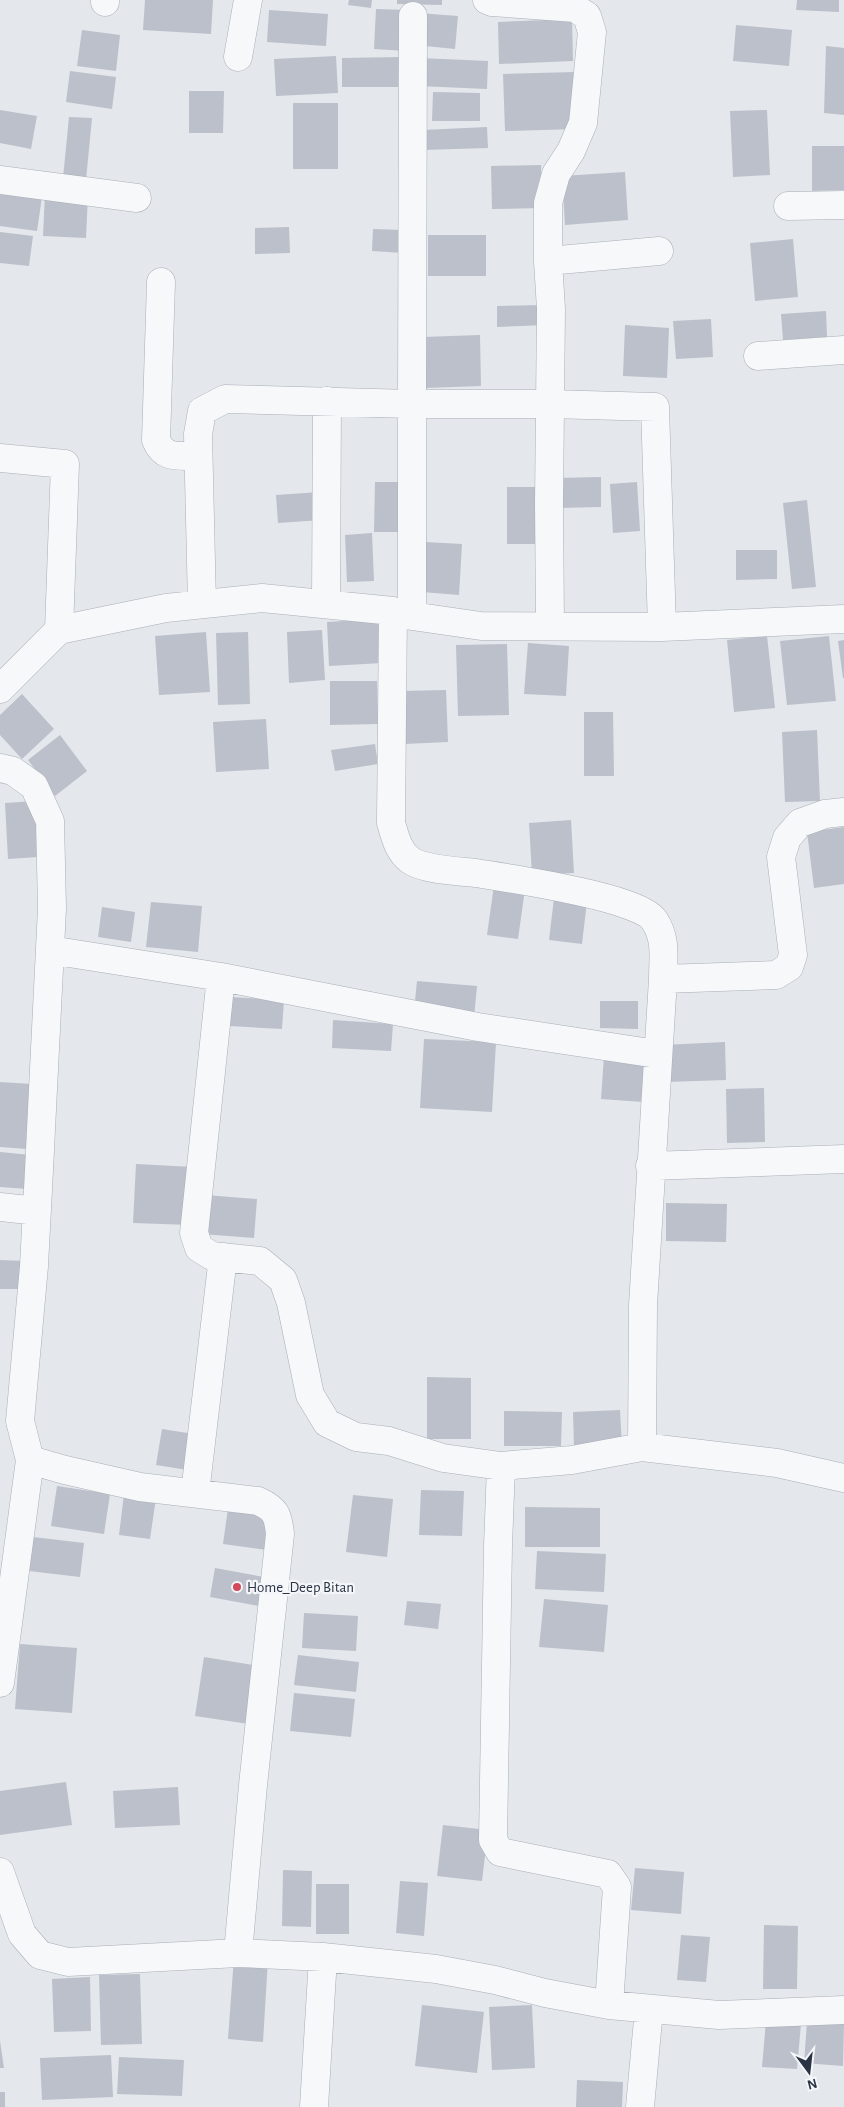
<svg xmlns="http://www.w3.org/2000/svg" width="844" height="2107" viewBox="0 0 844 2107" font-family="'Alegreya Sans',sans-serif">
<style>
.building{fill:#bbc0ca}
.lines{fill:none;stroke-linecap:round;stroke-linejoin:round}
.minor-casing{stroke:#a9aeb7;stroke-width:29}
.minor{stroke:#f7f8fa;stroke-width:28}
.poi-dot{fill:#d1495b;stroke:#f4f6f9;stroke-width:2}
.labels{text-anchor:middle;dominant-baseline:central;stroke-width:4.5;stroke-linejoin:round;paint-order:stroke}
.poi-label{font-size:15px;fill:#2b3445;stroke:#f4f6f9;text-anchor:start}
</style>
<rect width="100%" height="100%" fill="#e4e7ec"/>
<path class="building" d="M145,0H213L211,34L143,30Z
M349,0H372L371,8L348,5Z
M397,0H442V5L397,4Z
M797,0H839V12L796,10Z
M376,9L409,10L407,51L374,49Z
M269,10L328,14L326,46L267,42Z
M418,13L458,16L455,49L415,45Z
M572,19L573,61L499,64L498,22Z
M736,25L792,30L789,66L733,61Z
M82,30L120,35L116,71L77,66Z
M826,46L844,48V115L824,113Z
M336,56L338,93L276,96L274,59Z
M399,57L398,87H342V58Z
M420,58L488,61L487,89L419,86Z
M70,71L116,77L112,109L66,102Z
M575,72L577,129L505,131L503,74Z
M189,91H224L223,133H189Z
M433,92L480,93V121H432Z
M293,103H338V169H293Z
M0,110L37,116L31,149L0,143Z
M767,110L770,175L733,177L730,111Z
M69,117L92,118L86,180L63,178Z
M487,127L488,148L422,150V130Z
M812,146H844V190L812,191Z
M541,165L542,208L492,209L491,166Z
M625,172L628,220L565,225L562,176Z
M0,191L42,197L37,231L0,226Z
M45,193L88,195L86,238L43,236Z
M289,227L290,253L255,254V228Z
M373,229L404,230L403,253L372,251Z
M0,232L33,236L29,266L0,263Z
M428,235H486V276H428Z
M793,239L798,297L755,301L750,243Z
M544,305L545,325L497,327V306Z
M826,311L827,337L783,340L781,314Z
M711,319L713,357L676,359L673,321Z
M625,325L669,328L667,378L623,376Z
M480,335L481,386L425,388L423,337Z
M601,477V507L557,508L556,478Z
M375,482H398V532H374Z
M637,482L640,531L613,533L610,484Z
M507,487H538L539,544H507Z
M320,492L322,520L278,523L276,495Z
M807,500L816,587L792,589L783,503Z
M372,533L374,581L347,582L345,535Z
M425,542L462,544L459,595L422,592Z
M736,550H777V579L736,580Z
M379,619L382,663L329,666L327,622Z
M322,630L325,680L289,683L287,632Z
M206,632L210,692L159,695L155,636Z
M248,632L250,704L218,705L216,633Z
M767,636L775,708L734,712L727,640Z
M829,636L836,701L787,705L780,641Z
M844,640V678H843L838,641Z
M528,643L569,646L566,696L524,694Z
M507,644L509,715L458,716L456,645Z
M330,681H377L378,724L330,725Z
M446,690L448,742L404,744L403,691Z
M22,694L54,729L22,759L0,735V715Z
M584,712H613L614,776H584Z
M266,719L269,769L216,772L213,722Z
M817,730L820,801L785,802L782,732Z
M60,735L87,771L55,796L28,760Z
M375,744L378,764L335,771L331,750Z
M35,801L38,857L8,859L5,803Z
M571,820L574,873L532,875L529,823Z
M844,827V884L814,888L807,832Z
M494,885L525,889L518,939L487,935Z
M554,898L587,901L582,944L549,940Z
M151,902L202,906L198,952L146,947Z
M102,907L135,912L131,942L98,937Z
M417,981L477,986L474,1017L414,1011Z
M231,997L284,1000L282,1029L229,1026Z
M600,1001H638V1029L600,1028Z
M333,1020L393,1024L391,1051L332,1048Z
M424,1039L496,1042L492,1112L420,1108Z
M725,1042L726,1080L665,1082L663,1045Z
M604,1056L646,1059L643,1102L601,1099Z
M0,1082L32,1084L28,1149L0,1147Z
M764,1088L765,1142L727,1143L726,1089Z
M0,1152L31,1155L28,1189L0,1187Z
M136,1164L193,1167L191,1225L133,1223Z
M205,1195L257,1199L254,1238L202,1234Z
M666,1203L727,1204L726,1242L666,1241Z
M0,1260L26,1261L25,1289H0Z
M427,1377L471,1378V1439H427Z
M620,1410L622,1446L574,1448L573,1412Z
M504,1411L562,1412L561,1446H504Z
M162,1429L200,1435L194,1471L156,1465Z
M57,1486L110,1494L104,1534L51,1526Z
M421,1490L464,1491L462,1536L419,1535Z
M124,1494L156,1498L150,1539L119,1535Z
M353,1495L393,1499L387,1557L346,1552Z
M525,1507L600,1508V1547H525Z
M228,1508L272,1514L267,1550L223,1544Z
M33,1537L84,1543L80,1577L29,1571Z
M537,1551L606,1554L604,1592L535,1589Z
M215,1568L264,1577L259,1606L210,1597Z
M544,1599L608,1605L604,1652L539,1647Z
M407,1601L441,1604L438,1629L404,1625Z
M304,1613L358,1616L356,1651L302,1648Z
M20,1644L77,1648L72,1713L15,1709Z
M298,1655L359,1662L356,1692L294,1685Z
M204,1657L259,1666L249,1724L195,1716Z
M294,1693L355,1699L351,1737L290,1731Z
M66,1782L72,1825L0,1835V1791Z
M178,1787L180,1825L115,1828L113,1791Z
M443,1825L488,1830L482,1881L437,1876Z
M635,1868L684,1872L681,1914L631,1910Z
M283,1870L312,1871L311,1927L282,1926Z
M400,1881L428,1883L424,1936L396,1933Z
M316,1884H349V1934H316Z
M764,1925L798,1926L797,1989H763Z
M681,1935L710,1937L706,1982L677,1980Z
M234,1957L268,1959L263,2042L228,2039Z
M140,1974L142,2044L101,2045L99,1975Z
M90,1977L91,2031L54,2032L52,1979Z
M422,2005L484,2012L477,2073L415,2066Z
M532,2005L535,2068L492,2070L489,2007Z
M766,2021L801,2024L797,2069L762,2067Z
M807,2022L844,2024L843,2066L804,2063Z
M0,2041L4,2068H0Z
M111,2055L113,2097L42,2100L40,2058Z
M119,2057L184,2060L182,2096L117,2094Z
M577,2080L623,2082L622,2107H576Z
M0,2092H5V2107H0Z"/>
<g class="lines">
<g class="minor-casing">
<path id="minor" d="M487,0L492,2L575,8L587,16L592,32L583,123L571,151L556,174L548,203V261L551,309L549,502L550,626
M105,2V0
M238,57L248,0
M0,180L137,198
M788,206L844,205
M548,261L659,251
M161,282L156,440C164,460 179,455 198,456
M758,356L844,350
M0,458L65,464L59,630
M202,604L198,434L202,411L225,399L412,404L413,16
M326,604L327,401
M393,611L391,823C395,836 398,851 410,860C424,870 458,871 476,873C507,878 639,897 654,920C667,939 663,957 663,979L643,1305L642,1447L777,1463L844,1478
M412,616V404H551L655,407L662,627
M0,689L59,630L166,608L262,598L393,611L412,616L481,626L662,627L844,619
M0,768L13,771L34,786L50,821L52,908L39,1170L34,1266L20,1421L30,1460L65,1470L140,1487L258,1501C276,1509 278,1515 280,1534L253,1785L238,1953
M50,950L221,977L478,1027L657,1054
M221,977L194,1233L199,1248L212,1256L260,1261L283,1280L291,1303L310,1395L327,1423L356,1437L389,1441L443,1458L501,1466
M663,979L776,975L789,967L793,955L781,857L787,838L800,823L825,814L844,812
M650,1166L844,1159
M0,1207L37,1211
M195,1493L223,1257
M0,1683L30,1460
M0,1872L22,1934L40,1955L68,1962L238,1953L323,1957L436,1969L495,1980L545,1993L609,2005L719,2015L844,2010
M609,2005L617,1887L608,1874L500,1852L493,1840L498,1546L501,1466L572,1460L642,1447
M314,2107L323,1957
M640,2107L649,2009"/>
</g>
<use href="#minor" class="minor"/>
</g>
<circle class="poi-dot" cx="237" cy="1587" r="5"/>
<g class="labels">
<g class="poi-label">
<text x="247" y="1587">Home_Deep Bitan</text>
</g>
</g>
<g transform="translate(809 2072) rotate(165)" stroke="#f4f6f9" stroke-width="4" paint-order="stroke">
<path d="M0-4L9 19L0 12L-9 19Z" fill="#2b3445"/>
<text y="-8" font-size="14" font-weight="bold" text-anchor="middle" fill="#2b3445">N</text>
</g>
</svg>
